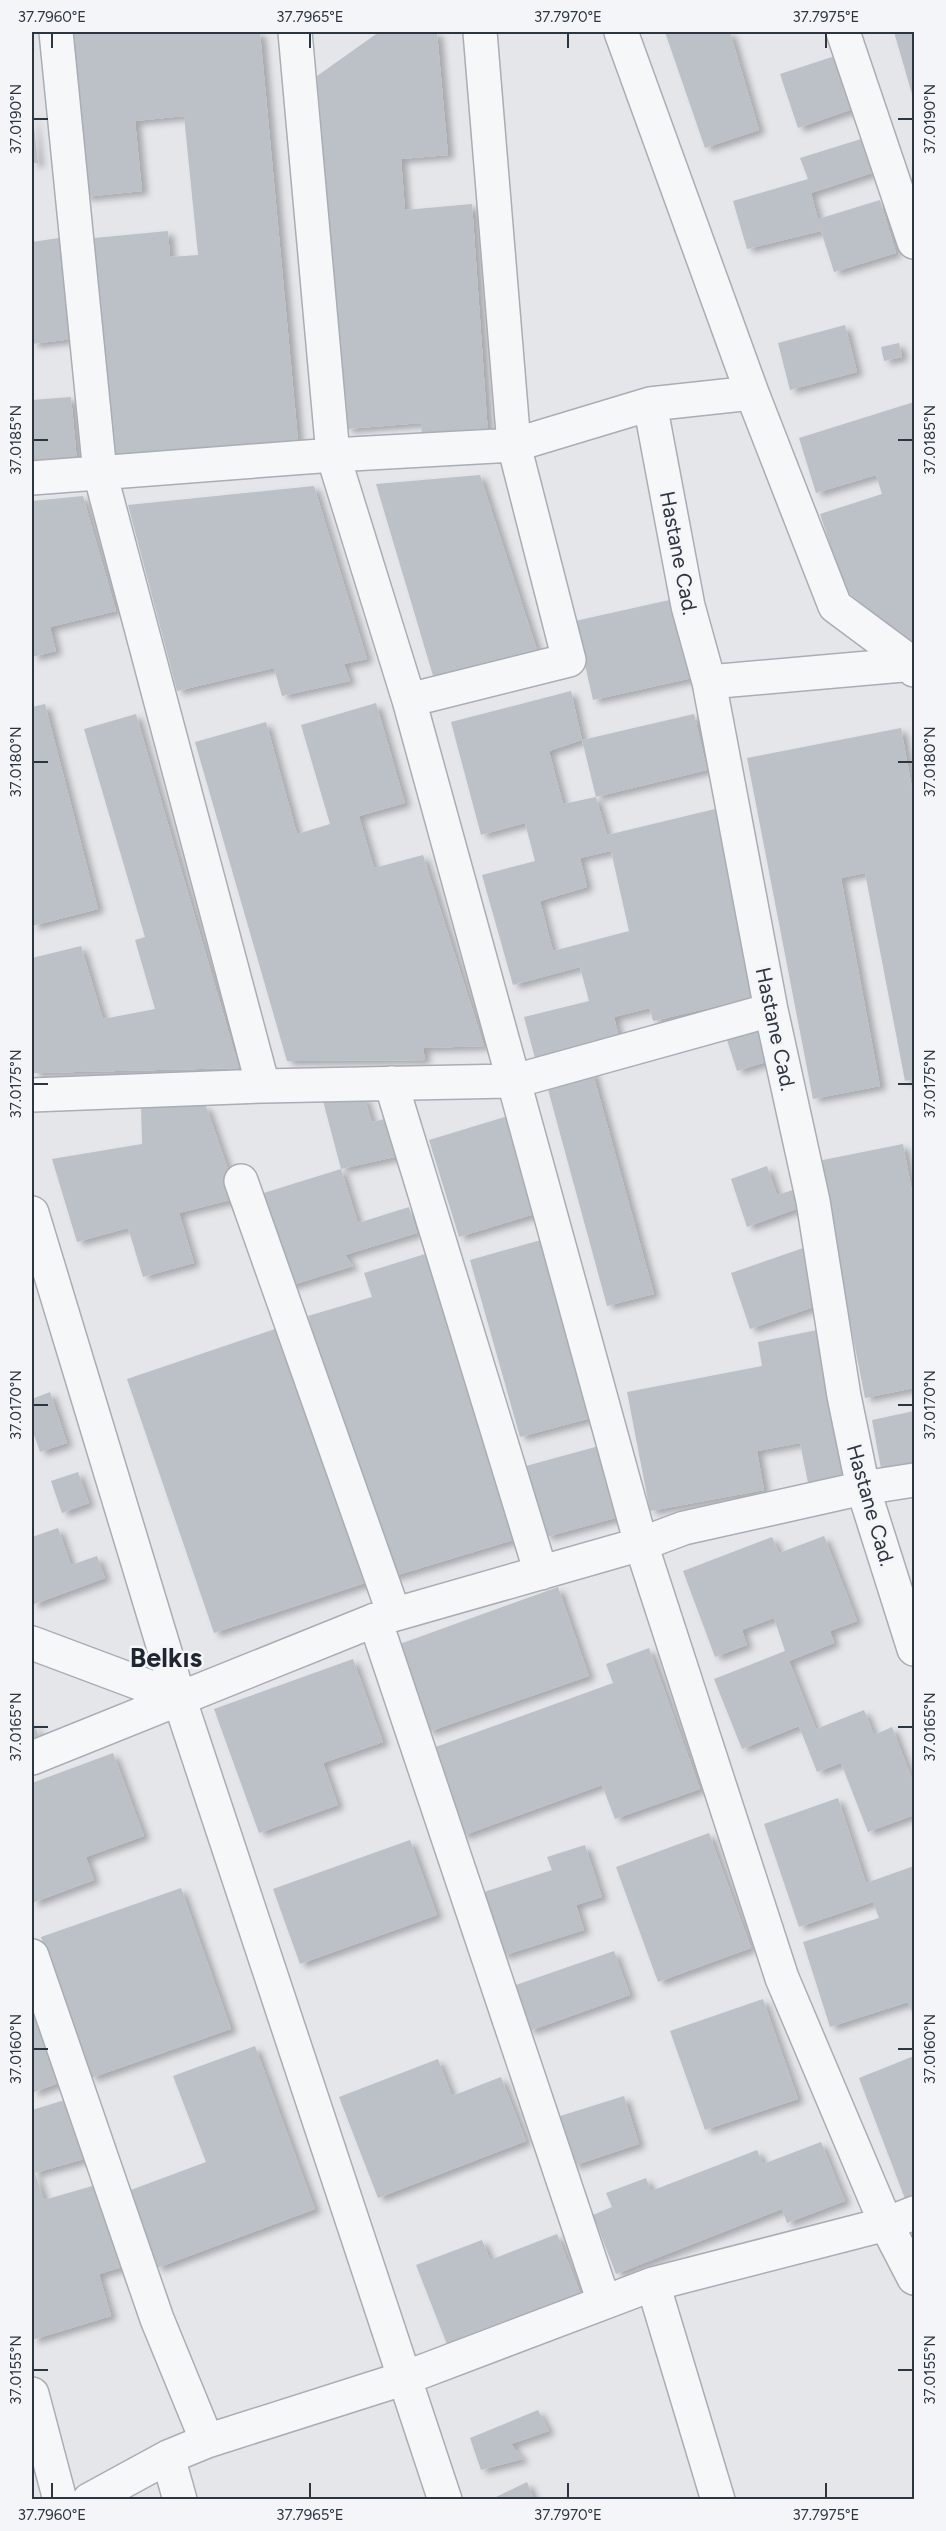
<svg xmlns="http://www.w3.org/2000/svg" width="946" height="2531" viewBox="0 0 946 2531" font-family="Figtree,sans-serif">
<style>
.building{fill:#bcc0c7;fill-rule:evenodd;filter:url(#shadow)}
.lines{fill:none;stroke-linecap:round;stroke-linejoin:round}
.minor-casing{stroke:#a9adb4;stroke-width:36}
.minor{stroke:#f6f7f9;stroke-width:33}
.ticks{fill:none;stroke:#2d3541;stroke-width:2}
.labels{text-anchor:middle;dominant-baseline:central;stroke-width:5;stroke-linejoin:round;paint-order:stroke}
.street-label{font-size:21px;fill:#2d3541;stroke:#f3f5f8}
.district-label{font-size:27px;font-weight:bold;fill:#1f2632;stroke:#f3f5f8}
.neatline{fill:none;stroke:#2d3541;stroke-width:2}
.ticks-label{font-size:15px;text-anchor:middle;fill:#2d3541}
</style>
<defs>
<filter id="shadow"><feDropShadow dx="6" dy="4" stdDeviation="3" flood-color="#0004"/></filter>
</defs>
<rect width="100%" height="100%" fill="#e4e6ea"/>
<path class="building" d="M67,32H260L298,440L112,456L94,238L168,231L170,257L198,255L184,116L135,121L142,191L84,197Z
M379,32H437L448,155L401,159L405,210L472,204L488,434L422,437L421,423L346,429L317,76Z
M665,32H730L759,130L705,148Z
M894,32H914V101Z
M835,56L853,109L798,128L780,74Z
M32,109L38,163H32Z
M861,139L872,173L811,193L818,219L880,200L896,253L834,272L821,231L747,249L733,201L808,179L800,158Z
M59,238L72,339L32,344V242Z
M845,325L857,372L790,390L778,343Z
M899,343L902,357L884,361L881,347Z
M71,397L77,461L32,465V400Z
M914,402V647L845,590L820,514L882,494L876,475L816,493L799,438Z
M480,475L539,656L434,679L376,484Z
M314,486L367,659L344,664L350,681L282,696L274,668L177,691L128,505Z
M83,496L116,611L50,627L56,651L32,657V501Z
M674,599L692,678L593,700L575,621Z
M571,691L582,740L694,714L707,770L596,797L582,740L549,751L563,804L596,797L607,835L715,809L760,996L653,1021L650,1008L614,1017L620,1041L536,1062L524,1017L589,1001L580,967L513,985L482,875L535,861L525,823L481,835L451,722ZM611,851L629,931L553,951L540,901L587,887L580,858Z
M376,703L405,803L359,816L374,868L423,855L484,1046L423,1048L425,1060L287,1061L195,742L266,722L297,834L330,824L301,725Z
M45,704L98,909L32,926V707Z
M136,714L239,1068L34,1073L32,1064V958L81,946L103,1019L155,1009L135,940L145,937L84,729Z
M901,728L914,799V1079L905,1081L865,873L841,878L880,1086L813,1099L747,758Z
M759,1027L769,1061L737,1071L726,1037Z
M592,1070L654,1294L607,1306L546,1082Z
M322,1097H364L372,1122L389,1118L399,1156L341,1169Z
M141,1106H206L238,1198L179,1213L194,1263L143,1277L128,1228L77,1242L52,1159L142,1144Z
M508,1116L538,1213L459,1237L429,1140Z
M903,1144L914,1202V1388L865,1398L818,1161Z
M767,1166L777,1195L793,1190L799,1208L747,1227L731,1179Z
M341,1169L358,1223L409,1207L417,1233L345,1255L353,1266L283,1288L254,1196Z
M541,1240L591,1418L520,1437L470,1260Z
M809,1246L828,1302L750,1329L731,1273Z
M425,1254L513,1540L388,1578L308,1316L372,1297L364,1273Z
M281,1327L368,1582L214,1633L127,1379Z
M822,1329L851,1479L809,1488L800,1443L757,1451L764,1490L650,1511L627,1392L762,1366L758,1342Z
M50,1392L67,1443L40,1452L32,1429V1399Z
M914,1411V1467L882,1474L872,1420Z
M599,1446L619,1517L546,1537L526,1466Z
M78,1472L89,1503L62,1513L51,1481Z
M58,1528L71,1565L97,1556L105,1578L32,1605V1537Z
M824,1536L857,1621L830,1631L834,1643L789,1661L816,1729L864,1710L874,1735L892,1727L914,1784V1815L868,1832L841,1763L817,1772L799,1726L742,1749L714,1679L785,1651L774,1618L742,1630L747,1645L715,1657L683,1571L772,1537L779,1553Z
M558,1587L589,1676L428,1732L397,1645Z
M649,1648L700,1789L615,1819L602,1785L462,1836L430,1749L613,1683L606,1664Z
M353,1659L383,1742L323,1763L338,1805L259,1833L214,1709Z
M32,1721L41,1740L32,1743Z
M113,1753L144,1836L86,1857L94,1880L32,1903V1783Z
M838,1798L866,1883L914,1866V2017L908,2002L830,2027L803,1942L879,1918L873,1902L799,1927L764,1824Z
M709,1833L751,1948L658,1982L616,1867Z
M410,1840L437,1915L300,1964L273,1889Z
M585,1845L602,1897L576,1905L584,1930L502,1956L481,1893L552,1870L547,1857Z
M181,1888L231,2029L91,2078L41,1937Z
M614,1951L630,1995L529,2031L513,1986Z
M32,1972L72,2078L32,2093Z
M763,1999L798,2099L705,2130L670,2031Z
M255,2046L315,2209L157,2268L128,2191L206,2162L173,2076Z
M914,2056V2201L907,2204L859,2078Z
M438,2059L452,2096L501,2077L526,2141L378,2198L339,2097Z
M624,2096L639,2144L573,2166L557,2117Z
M68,2099L84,2159L35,2173L44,2200L99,2184L126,2266L99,2274L111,2316L32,2340V2110Z
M821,2142L845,2201L787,2223L782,2209L616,2274L593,2215L612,2207L606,2193L646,2178L651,2191L757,2150L763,2164Z
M557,2234L583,2300L450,2352L416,2265L482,2240L490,2260Z
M538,2410L549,2431L511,2444L523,2459L481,2470L470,2438Z
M527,2482L533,2497L528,2499H492Z"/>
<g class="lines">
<g class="minor-casing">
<path id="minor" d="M56,32L100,473L263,1086
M295,32L333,455L409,700L641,1544L782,1978L886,2224L914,2278
M621,32L752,393L835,606L913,664L914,670
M843,32L914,242
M650,404L688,606L709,682L771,1010L813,1201L844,1396L863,1488L914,1649
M32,478L333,455L514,445L650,404L752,393
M709,682L914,664
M409,700L569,660L514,445L480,32
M391,1083L541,1573
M32,1095L263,1086L515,1081L771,1010
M241,1181L394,1614
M32,1213L179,1698L445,2500
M375,1620L604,2302
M32,1643L179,1698
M32,1758L375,1620L641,1544L684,1528L863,1488L914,1480
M32,1956L157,2319L207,2441
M653,2284L718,2500
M32,2394L60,2500
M168,2457L180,2500
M89,2500L168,2457L207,2441L405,2378L653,2284L886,2224L914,2213"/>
</g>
<use href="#minor" class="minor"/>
</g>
<path class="ticks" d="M52,33V48M310,33V48M568,33V48M826,33V48M33,119H48M898,119H913M33,440H48M898,440H913M33,762H48M898,762H913M33,1084H48M898,1084H913M33,1405H48M898,1405H913M33,1727H48M898,1727H913M33,2049H48M898,2049H913M33,2370H48M898,2370H913M52,2483V2498M310,2483V2498M568,2483V2498M826,2483V2498"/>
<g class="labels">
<g class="street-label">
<text transform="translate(679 553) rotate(79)">Hastane Cad.</text>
<text transform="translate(776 1029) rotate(78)">Hastane Cad.</text>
<text transform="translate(871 1505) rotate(74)">Hastane Cad.</text>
</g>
<g class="district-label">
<text x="166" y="1657">Belkıs</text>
</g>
</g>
<rect width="946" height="2531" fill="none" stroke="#f3f5f8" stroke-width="66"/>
<rect x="33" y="33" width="880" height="2465" class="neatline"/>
<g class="ticks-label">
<text x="52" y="22">37.7960°E</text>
<text x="310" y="22">37.7965°E</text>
<text x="568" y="22">37.7970°E</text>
<text x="826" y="22">37.7975°E</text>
<text transform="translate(16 119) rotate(-90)" y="5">37.0190°N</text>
<text transform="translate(930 119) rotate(-90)" y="5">37.0190°N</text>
<text transform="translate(16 440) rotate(-90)" y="5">37.0185°N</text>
<text transform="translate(930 440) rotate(-90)" y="5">37.0185°N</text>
<text transform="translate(16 762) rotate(-90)" y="5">37.0180°N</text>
<text transform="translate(930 762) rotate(-90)" y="5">37.0180°N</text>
<text transform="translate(16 1084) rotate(-90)" y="5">37.0175°N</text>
<text transform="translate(930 1084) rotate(-90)" y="5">37.0175°N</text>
<text transform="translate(16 1405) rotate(-90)" y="5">37.0170°N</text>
<text transform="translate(930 1405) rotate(-90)" y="5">37.0170°N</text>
<text transform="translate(16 1727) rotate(-90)" y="5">37.0165°N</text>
<text transform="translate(930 1727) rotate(-90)" y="5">37.0165°N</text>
<text transform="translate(16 2049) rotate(-90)" y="5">37.0160°N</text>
<text transform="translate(930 2049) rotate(-90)" y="5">37.0160°N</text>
<text transform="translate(16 2370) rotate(-90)" y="5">37.0155°N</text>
<text transform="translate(930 2370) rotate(-90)" y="5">37.0155°N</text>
<text x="52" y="2520">37.7960°E</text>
<text x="310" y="2520">37.7965°E</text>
<text x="568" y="2520">37.7970°E</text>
<text x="826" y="2520">37.7975°E</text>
</g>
</svg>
